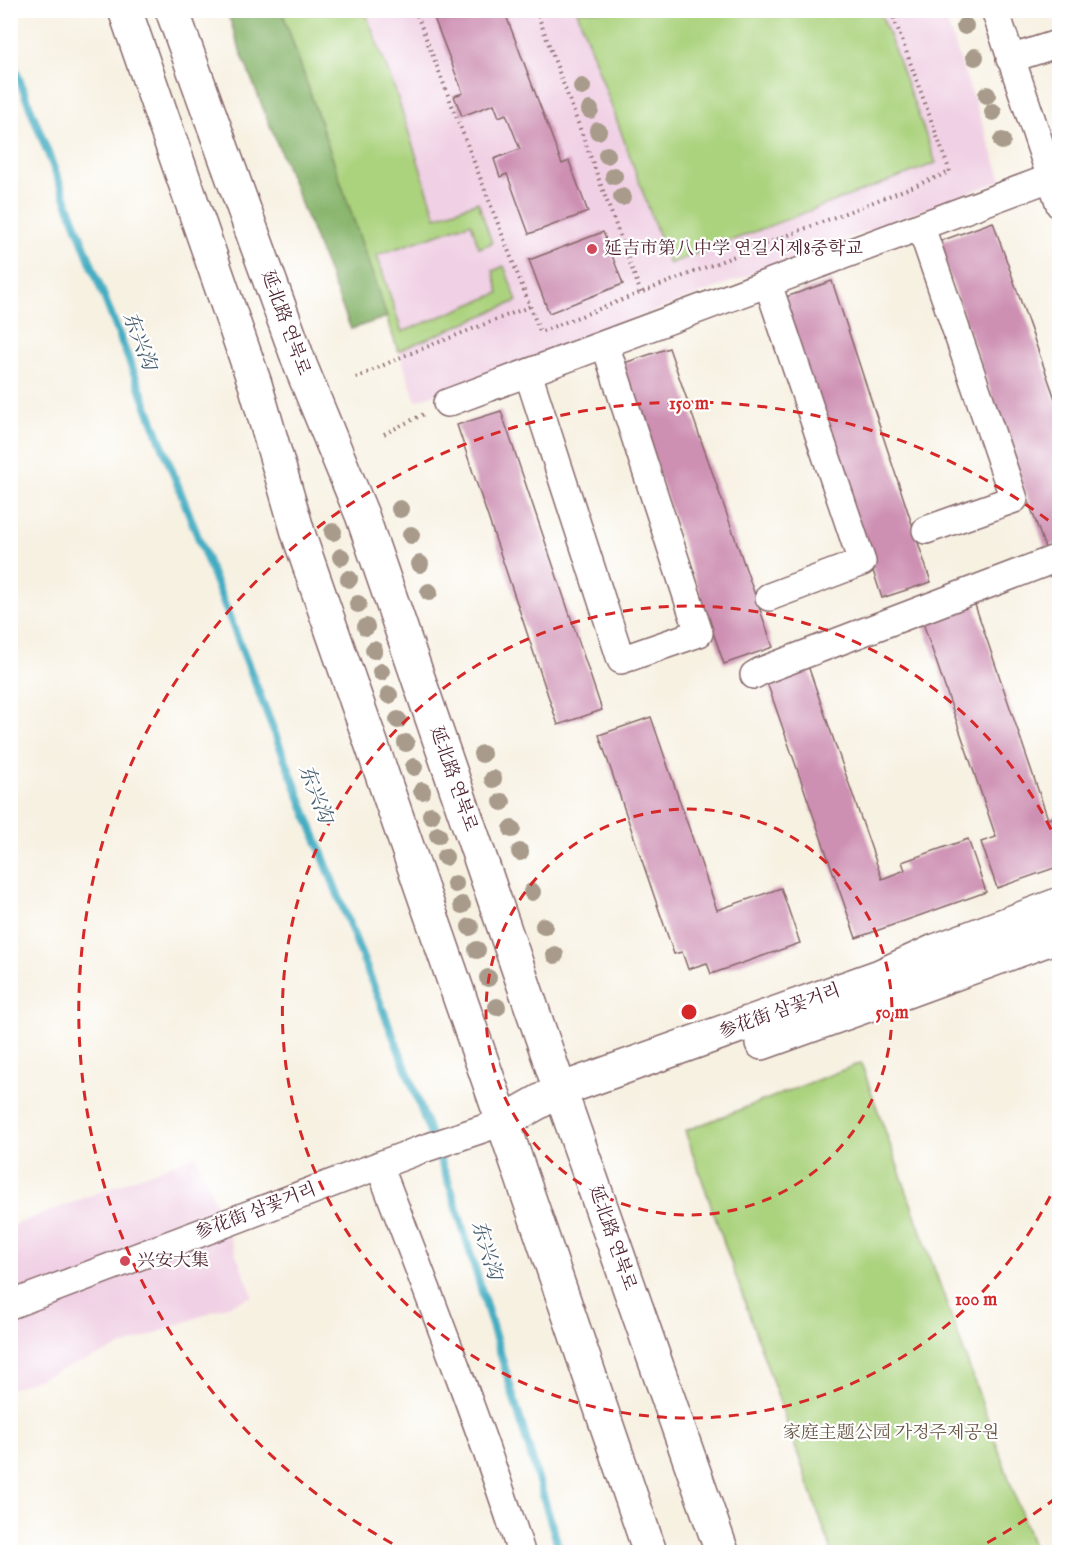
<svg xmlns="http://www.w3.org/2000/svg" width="1070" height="1563" viewBox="0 0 1070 1563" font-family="'IM FELL English','Noto Serif SC','Noto Serif KR',serif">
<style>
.built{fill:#f0d0e4}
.green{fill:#abd37e;stroke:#7a7954;stroke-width:1.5}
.forest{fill:#88b56d;stroke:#696a4c;stroke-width:1.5}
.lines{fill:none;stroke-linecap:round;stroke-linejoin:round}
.stream{stroke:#43adc2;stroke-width:8}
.building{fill:#cd8fb2}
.minor-casing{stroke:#87686b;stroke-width:30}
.major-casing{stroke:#87686b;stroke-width:36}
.path{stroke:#87686b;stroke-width:4;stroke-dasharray:1.5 4.5;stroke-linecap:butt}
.minor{stroke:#fff;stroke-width:27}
.major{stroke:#fff;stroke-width:33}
.tree{fill:#a89b8b}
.ring{fill:none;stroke:#d62828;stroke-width:3;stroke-dasharray:10 8}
.poi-dot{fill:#d1495b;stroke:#fff;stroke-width:2}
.labels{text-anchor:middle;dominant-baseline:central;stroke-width:4.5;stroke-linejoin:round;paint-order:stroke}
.poi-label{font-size:18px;fill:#4a1f2b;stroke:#fff;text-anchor:start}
.street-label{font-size:18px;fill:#4a1f2b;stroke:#fff}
.park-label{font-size:18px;fill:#675544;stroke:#fff}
.water-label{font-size:20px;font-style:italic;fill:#475f6f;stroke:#fff}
.centre{fill:#d62828;stroke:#fff;stroke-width:3}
.ring-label{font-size:18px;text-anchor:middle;font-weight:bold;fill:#d62828;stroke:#fff;stroke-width:4.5;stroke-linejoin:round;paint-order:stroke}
</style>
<rect width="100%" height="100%" fill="#fff"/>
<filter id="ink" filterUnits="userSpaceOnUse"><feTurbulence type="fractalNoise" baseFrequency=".0167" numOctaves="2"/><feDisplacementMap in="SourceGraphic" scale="12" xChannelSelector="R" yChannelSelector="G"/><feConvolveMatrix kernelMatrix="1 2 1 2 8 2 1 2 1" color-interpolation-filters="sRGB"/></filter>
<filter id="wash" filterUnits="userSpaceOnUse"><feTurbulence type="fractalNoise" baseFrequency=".008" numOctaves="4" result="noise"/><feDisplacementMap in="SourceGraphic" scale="24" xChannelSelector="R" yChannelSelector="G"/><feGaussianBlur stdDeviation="1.35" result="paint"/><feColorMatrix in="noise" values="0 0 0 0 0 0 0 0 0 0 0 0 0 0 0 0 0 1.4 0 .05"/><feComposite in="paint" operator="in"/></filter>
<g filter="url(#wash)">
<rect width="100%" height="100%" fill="#f7f1e2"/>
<path class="built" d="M282,11H943L1002,180L416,401Z
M196,1155L253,1296L11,1389V1226Z"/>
<path class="green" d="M282,11H365L395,90L436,217L478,202L492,243L479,248L471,223L377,255L402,332L499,293L493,271L504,266L517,301L398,351Z
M577,11H880L936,163L669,264Z
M861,1063L1035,1552H832L685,1131Z"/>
<path class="forest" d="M227,11H282L387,317L351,329L240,50Z"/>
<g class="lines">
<path class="stream" d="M10,56L410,1079L452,1192L560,1552"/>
</g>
<g id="blocks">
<path class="building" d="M431,10H504L562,164L569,161L588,212L529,234L507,174L500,177L494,159L520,149L506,114L499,117L494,104L462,116L454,96L463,93Z
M993,222L1060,413V543L1045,548L938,242Z
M603,232L623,284L549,313L529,260Z
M832,281L931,582L882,598L783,298Z
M669,348L773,647L724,664L621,364Z
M501,411L602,710L558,725L457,425Z
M972,596L1048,819L1060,814V866L997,888L981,842L996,837L920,614Z
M806,660L882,879L905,870L902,862L968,839L986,892L856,938L764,674Z
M651,717L717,910L781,888L800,943L711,974L707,963L688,969L682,952L674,954L599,735Z"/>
</g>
</g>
<g filter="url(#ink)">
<use href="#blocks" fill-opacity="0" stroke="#87686b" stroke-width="1.5"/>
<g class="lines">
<g class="minor-casing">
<path id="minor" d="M995,10L1060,205
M1010,59L1060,43
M921,227L1014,499L926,530
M768,284L862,562L769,597
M528,373L621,660L699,633L605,344
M447,403L1050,178
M754,675L761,671L1060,557
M379,1165C428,1293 479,1422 521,1552
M10,1305L417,1151L503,1122"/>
</g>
<g class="major-casing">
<path id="major" d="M125,10L255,384L299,536L503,1122L650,1552
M172,10L301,367L362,515L560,1090L722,1552
M762,1043L907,991L1060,935
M503,1122L560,1090L880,976L935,951L1060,904"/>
</g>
<path class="path" d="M415,10L540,332L950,172L891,10
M536,10L641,293
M356,378L401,357L531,306
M384,434L424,414"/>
<use href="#minor" class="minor"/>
<use href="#major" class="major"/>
</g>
<g class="tree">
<circle cx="965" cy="26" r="9"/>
<circle cx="975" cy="57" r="9"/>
<circle cx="582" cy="87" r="9"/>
<circle cx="987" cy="95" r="9"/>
<circle cx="590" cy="110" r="9"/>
<circle cx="993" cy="112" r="9"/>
<circle cx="598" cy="131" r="9"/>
<circle cx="1002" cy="141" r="9"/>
<circle cx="607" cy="155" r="9"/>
<circle cx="614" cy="176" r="9"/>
<circle cx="622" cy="197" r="9"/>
<circle cx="400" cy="509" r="9"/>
<circle cx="333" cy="532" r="9"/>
<circle cx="411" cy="535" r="9"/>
<circle cx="341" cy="557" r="9"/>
<circle cx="420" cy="564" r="9"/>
<circle cx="349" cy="579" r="9"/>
<circle cx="429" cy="592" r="9"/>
<circle cx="358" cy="604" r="9"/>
<circle cx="366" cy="627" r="9"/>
<circle cx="374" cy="650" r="9"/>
<circle cx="381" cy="672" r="9"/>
<circle cx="389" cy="695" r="9"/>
<circle cx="398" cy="720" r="9"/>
<circle cx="406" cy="743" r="9"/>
<circle cx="482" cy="754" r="9"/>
<circle cx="414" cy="767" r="9"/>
<circle cx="493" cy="779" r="9"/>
<circle cx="422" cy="791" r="9"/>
<circle cx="502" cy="802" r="9"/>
<circle cx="431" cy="815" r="9"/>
<circle cx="512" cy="829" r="9"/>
<circle cx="438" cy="835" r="9"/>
<circle cx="520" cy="852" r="9"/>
<circle cx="445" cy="857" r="9"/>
<circle cx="455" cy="884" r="9"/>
<circle cx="532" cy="892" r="9"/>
<circle cx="462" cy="905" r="9"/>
<circle cx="544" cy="926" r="9"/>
<circle cx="470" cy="927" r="9"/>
<circle cx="477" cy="950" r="9"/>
<circle cx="555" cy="955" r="9"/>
<circle cx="488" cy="978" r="9"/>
<circle cx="497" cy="1007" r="9"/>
</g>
</g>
<g class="ring">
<circle cx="689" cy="1012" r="203"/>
<path d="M1058 1180A406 406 0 1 1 1058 844"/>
<path d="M1056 1498A609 609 0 0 1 970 1552M408 1552A609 609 0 1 1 1056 526"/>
</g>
<g class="poi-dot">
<circle cx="592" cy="249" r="6"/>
<circle cx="125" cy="1261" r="6"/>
</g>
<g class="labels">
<g class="poi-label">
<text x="604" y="249">延吉市第八中学 연길시제8중학교</text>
<text x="137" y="1261">兴安大集</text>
</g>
<g class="street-label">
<text transform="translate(285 323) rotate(70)">延北路 연북로</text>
<text transform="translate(453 779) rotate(71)">延北路 연북로</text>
<text transform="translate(780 1012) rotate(-20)">参花街 삼꽃거리</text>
<text transform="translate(256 1212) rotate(-21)">参花街 삼꽃거리</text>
<text transform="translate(612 1238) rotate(71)">延北路 연북로</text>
</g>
<g class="park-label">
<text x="891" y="1433">家庭主题公园 가정주제공원</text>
</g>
<g class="water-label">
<text transform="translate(139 341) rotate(69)">东兴沟</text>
<text transform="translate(315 794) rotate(69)">东兴沟</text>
<text transform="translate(486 1250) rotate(73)">东兴沟</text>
</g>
</g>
<circle cx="689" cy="1012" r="9" class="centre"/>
<g class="ring-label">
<text x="689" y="409">150 m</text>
<text x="892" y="1018">50 m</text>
<text x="976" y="1305">100 m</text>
</g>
<rect width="1070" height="1563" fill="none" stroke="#fff" stroke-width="36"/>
</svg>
